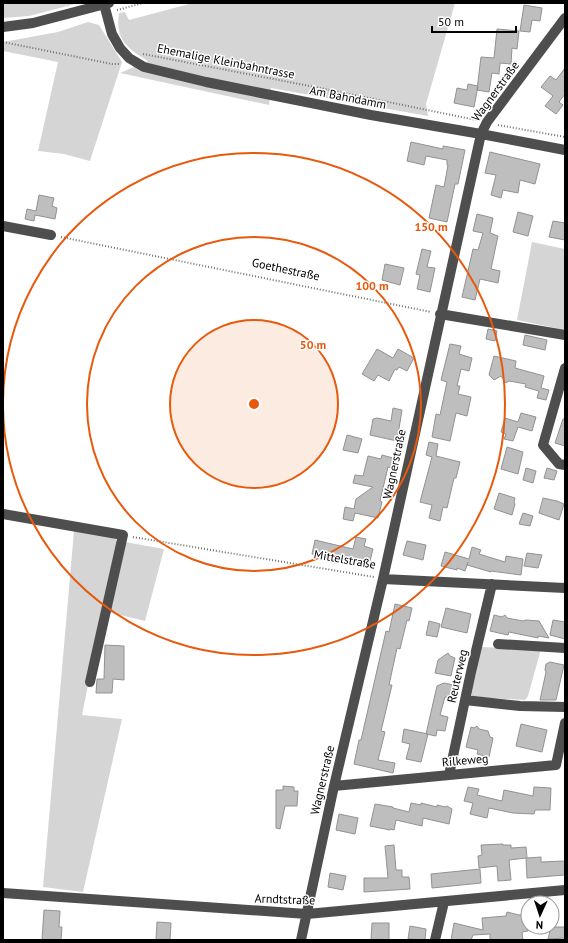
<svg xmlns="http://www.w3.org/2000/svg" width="568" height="943" viewBox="0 0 568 943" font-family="'PT Sans',sans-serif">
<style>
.green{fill:#d5d5d5}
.building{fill:#bebebe;stroke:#929292}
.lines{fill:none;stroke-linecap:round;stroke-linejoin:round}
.path{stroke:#707070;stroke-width:2;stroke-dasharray:1 2;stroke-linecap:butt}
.minor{stroke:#4e4e4e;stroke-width:10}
.ring{fill:none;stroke:#e8590c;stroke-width:2}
.labels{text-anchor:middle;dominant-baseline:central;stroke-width:3;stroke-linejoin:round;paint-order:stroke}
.street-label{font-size:12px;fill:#000;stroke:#fff}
.centre{fill:#e8590c;stroke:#fff;stroke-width:2}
.ring-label{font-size:12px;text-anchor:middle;font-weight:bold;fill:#e8590c;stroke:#fff;stroke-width:3;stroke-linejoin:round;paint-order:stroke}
</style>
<rect width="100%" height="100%" fill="#fff"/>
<path class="green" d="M3,3H79L29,16L3,18Z
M193,3H455L426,104L428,116L271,88L269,105L120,73L148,61C127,48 115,40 119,13L125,12L129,20Z
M88,22L99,25L122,62L90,161L64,154L38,151L58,62L3,51V42L58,32Z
M532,242L565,249V330L517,320Z
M74,531L110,536L116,539L118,547L103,610L82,715L122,719L83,892L43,887Z
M125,542L164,549L145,621L108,612Z
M479,647L541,649L528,696L525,700L488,698L473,696L470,692Z"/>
<path class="building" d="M524,5L542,8L540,21L532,20L530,32L520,31Z
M497,29L519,31L517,49L512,48L511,64L500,63L499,74L492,73L489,92L477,90L481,57L494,58Z
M565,68V94L559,102L563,105L556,114L545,106L553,96L541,87L550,76L556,80Z
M468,84L478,86L474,107L454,103L457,88L467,90Z
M411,142L443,149V146L465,150L458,184H455L447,222L429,218L436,185L444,187L448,165H447V160L426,156L424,165L407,161Z
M490,152L540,164L535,184L520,180L518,193L503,190L501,198L491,195L496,175L485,173Z
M39,195L54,198L52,206L57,208L55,219L35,215L34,221L25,219L27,209L36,211Z
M518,212L533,216L528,236L513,232Z
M477,214L493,218L490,233L498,236L491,269L500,271L498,283L480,279L475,300L462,297L473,249L478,250L483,233L473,231Z
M553,221L565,223V240L549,237Z
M422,249L431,251L427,267L435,268L430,292L417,289L420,275L416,274Z
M385,264L404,268L400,285L382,280Z
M488,329L497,331L495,341L486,339Z
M525,335L547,340L545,350L523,345Z
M450,344L461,346L459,354L472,358L469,371L461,369L457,386H460L458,394L471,397L467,416L456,413L450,441L432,437L436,414L440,415L447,382L441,380Z
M377,349L393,358L398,349L414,358L407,371L399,367L397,370L395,369L389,381L378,375L374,381L362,374Z
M494,356L516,361L515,368L544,376L541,388L549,390L546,400L537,398L539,391L525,387L526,384L509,381L506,383L501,376L494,380L489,375Z
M393,408L402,410L397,441L370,435L373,419L377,418L391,421Z
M521,413L536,417L532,431L518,427L513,441L504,439L506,434L501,432L505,418L518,422Z
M563,419H565V446L555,443Z
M347,435L362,439L358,453L343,450Z
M429,442L438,444L436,456L460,462L456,478H454L447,508L443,507L440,521L429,518L432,505L420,502L432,457L426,455Z
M507,447L523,452L518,474L501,469Z
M382,455L393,458L391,468L388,467L380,501L382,502L378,518L355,513L353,521L343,519L345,507L354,509L356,499L373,487L353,483L355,475L363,476L368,456L381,459Z
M526,468L536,471L533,483L523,480Z
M547,468L557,471L554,480L544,478Z
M499,493L515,498L514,502L515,504L512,515L494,509Z
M543,498L557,501L564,504L559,520L539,513Z
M523,513L533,516L530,526L519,524Z
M356,537L366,539L364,546L373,549L369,565L337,558L336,563L323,560V557L312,554L315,540L353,549Z
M407,541L426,545L423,560L403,555Z
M472,547L481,550L479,554L505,562L506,556L523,559L521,575L491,571V572L467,565L468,562L465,571L457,568V570L441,566L445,552L469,559Z
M527,553L542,555L538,568L524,566Z
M395,604L412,608L409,621L407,620L400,649L397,648L389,685H392L381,731L385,732L378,760L395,763L393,773L354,764L359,740H361L386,631L389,632Z
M446,608L471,614L467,633L441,627Z
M494,615L502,617L505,615L507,618L523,621L526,620L539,621L549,638L538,636V638L509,632L508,635L490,631Z
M553,620L565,622V639L550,635Z
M429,621L440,624L437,637L426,635Z
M105,645L124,646V680L113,679L112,693H96L97,679H104Z
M448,653L450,656L455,658L451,676L435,673L438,660Z
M550,662L564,665L556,700H540L546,672L545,670L546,664Z
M444,683L454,685L451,698L445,697L440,715L448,717L445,731L437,730L436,736L426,734L437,686Z
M521,724L547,730L542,752L516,746Z
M477,726L479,729L488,731L490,737L493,738L489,757L477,754L478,750L466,747L471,727L474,728Z
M404,729L428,734L421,762L406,759L410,744L402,742Z
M283,786L294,787V791H298L297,806H285L280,829L276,828V790H283Z
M468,787L479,789L477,795L502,801L504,790L533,796L534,787L551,788L550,810H535L534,814L513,813L489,808L487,818L470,814L473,803L464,801Z
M411,803L421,805V803L437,807V805L445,807L447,806L452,809L449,824L423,818L422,826L396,820L394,830L390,829V830L370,826L375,804L393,807V808L409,812Z
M339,814L358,818L355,834L336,830Z
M503,844V845H511V848L526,847L527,858L541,857V862L565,861V875L527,878L526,858L509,860L511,880L498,881L497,866L479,868L478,856L482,855L481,845Z
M394,845L396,870H402V877H409L410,889L364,892V878H388L385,846Z
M480,869L481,883L432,888L431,874Z
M330,873L346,876L343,890L328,887Z
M44,910L60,911L59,927H62L61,940H42Z
M507,912L519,915L528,914V931L522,932L523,940H490V934L473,935L471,940H451L454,923L483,930L482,918L506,916Z
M157,922L171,923L170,940H156Z
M372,923H389V940H371Z
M410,926L426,929L425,940L408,939Z
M551,927H565V938L548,939Z"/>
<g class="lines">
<path class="path" d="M117,10L143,3
M3,42L112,64H120
M143,54L315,87L476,120
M498,125L565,137
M61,237L431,312
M133,537L374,577"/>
<path class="minor" d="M104,4L112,34L120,48L129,58L144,67L206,82L371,115L481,134L565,150
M3,27L33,23L109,3
M3,226L51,235
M440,314L565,335
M565,368L543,445L559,464L565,465
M3,514L123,535L90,682
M383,579L565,588
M498,644L565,648
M465,700L520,706L565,707
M449,775L471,672L492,584
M334,786L556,765L565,723
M3,893L307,914L565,890
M301,940L334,786L383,579L481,134L487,122L565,18
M435,940L444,902"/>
</g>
<circle cx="254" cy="404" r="84" fill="#e8590c" fill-opacity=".12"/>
<g class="ring">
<circle cx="254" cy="404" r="84"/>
<circle cx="254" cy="404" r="167"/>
<path d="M3 402A251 251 0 1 1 3 406"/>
</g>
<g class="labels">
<g class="street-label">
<text transform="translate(226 61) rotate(11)">Ehemalige Kleinbahntrasse</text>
<text transform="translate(495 91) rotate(-54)">Wagnerstraße</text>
<text transform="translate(348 97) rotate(11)">Am Bahndamm</text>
<text transform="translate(286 269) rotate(12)">Goethestraße</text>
<text transform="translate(394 464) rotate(-78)">Wagnerstraße</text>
<text transform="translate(345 559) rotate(10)">Mittelstraße</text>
<text transform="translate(457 676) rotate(-77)">Reuterweg</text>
<text transform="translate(465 760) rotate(-5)">Rilkeweg</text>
<text transform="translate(322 780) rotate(-77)">Wagnerstraße</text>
<text transform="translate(285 899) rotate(2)">Arndtstraße</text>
</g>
</g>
<circle cx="254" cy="404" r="6" class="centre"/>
<g class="ring-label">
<text x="431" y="231">150 m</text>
<text x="372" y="290">100 m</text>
<text x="313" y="349">50 m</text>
</g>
<rect width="568" height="943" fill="none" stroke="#000000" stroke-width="8"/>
<g transform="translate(540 915) rotate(183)"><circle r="19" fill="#ffffff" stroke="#999999"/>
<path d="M0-3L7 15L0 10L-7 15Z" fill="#000000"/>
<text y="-6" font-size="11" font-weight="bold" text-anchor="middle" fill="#000000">N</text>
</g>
<path d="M432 26v6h84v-6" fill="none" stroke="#000000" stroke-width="2"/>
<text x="438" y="26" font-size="12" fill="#000000" stroke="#ffffff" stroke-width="3" paint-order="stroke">50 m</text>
</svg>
